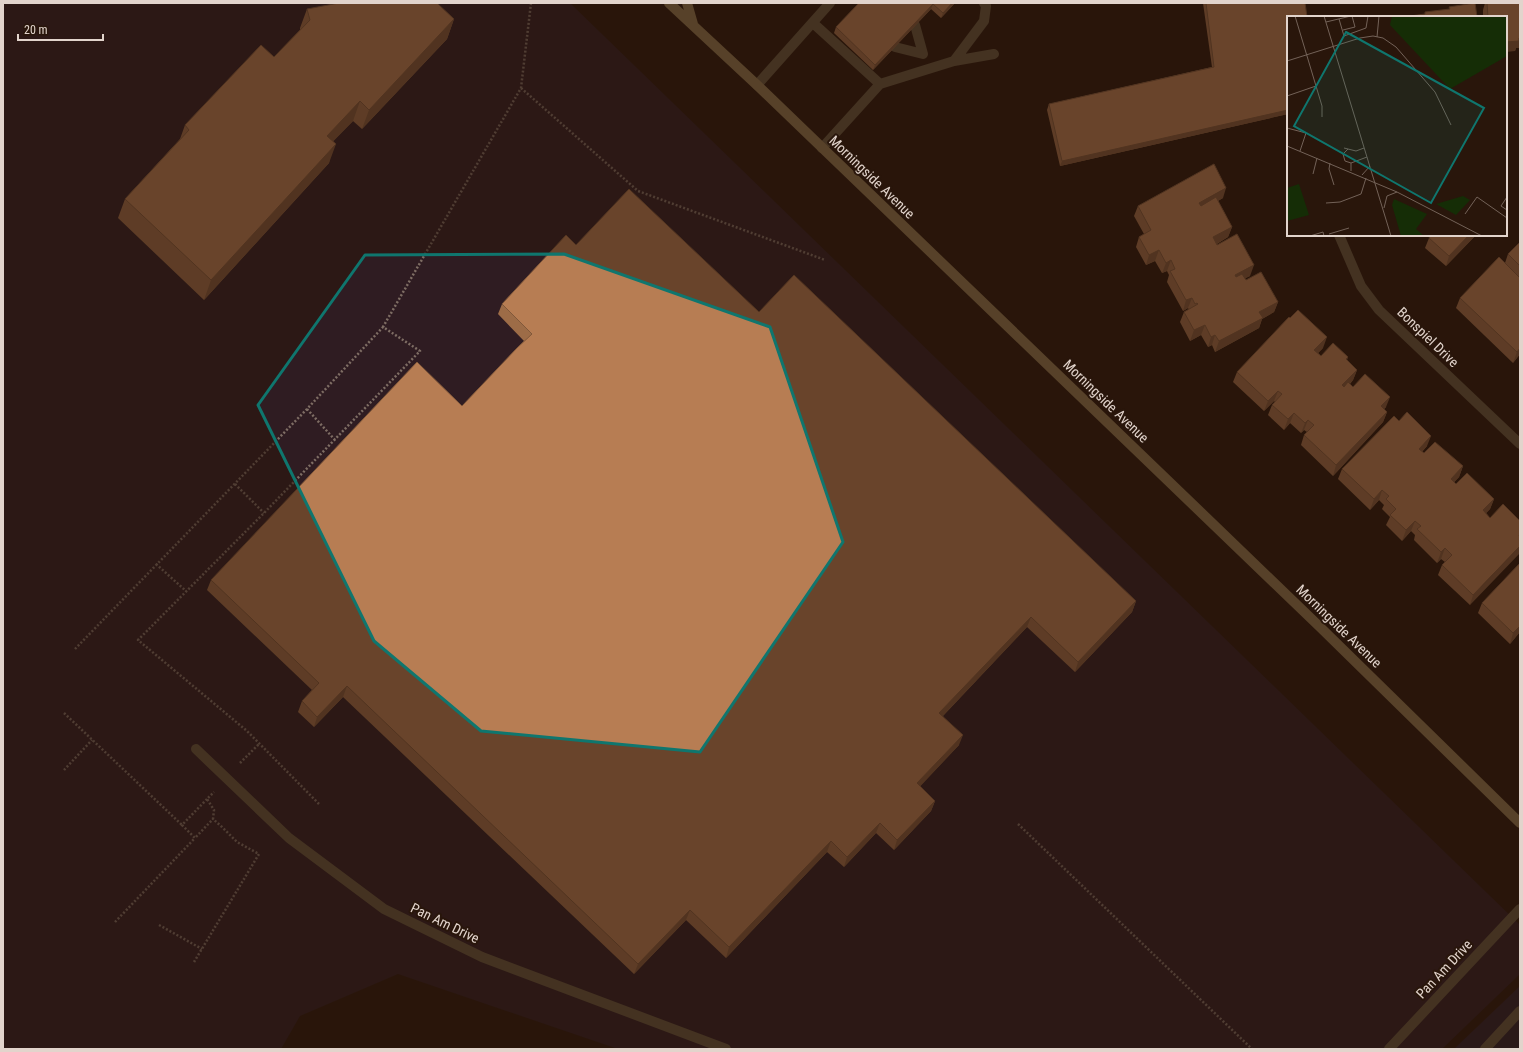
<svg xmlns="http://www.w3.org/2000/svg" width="1523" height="1052" viewBox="0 0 1523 1052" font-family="'Roboto Condensed',sans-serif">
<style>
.industrial{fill:#2c1d28}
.education{fill:#2f1c22}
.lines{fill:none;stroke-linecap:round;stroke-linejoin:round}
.path{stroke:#7e6d64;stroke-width:2.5;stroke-dasharray:2 2;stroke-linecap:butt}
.lane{stroke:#64553d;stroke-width:10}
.street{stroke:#64553d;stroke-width:10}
.secondary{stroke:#8e764e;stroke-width:10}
.wall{fill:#9d6c47}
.shaded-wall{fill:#80583a}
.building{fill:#b77d53;stroke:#80583a}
.marked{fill:none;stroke:#0f766e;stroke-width:3;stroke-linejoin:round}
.labels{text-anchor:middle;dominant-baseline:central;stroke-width:4;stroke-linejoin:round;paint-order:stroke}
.street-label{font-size:14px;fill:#e2d4cc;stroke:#29160b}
.inset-road{fill:none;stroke:#736258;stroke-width:1}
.view{fill:#0f766e;fill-opacity:0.15;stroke:#0f766e;stroke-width:2}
.inset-edge{fill:none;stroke:#e2d4cc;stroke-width:2}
</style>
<rect width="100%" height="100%" fill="#29160b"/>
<path class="industrial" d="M1520,986V1049H1454Z"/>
<path class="education" d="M3,3H570L1520,925V974L1442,1049H618L398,974L300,1016L281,1049H3Z"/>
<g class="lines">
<path class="path" d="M521,88L638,191L825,260
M307,409L335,440
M235,484L264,513
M156,564L186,591
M75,649L307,409L383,327
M64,713L182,825
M240,763L259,744
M64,770L92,740
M207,799L182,825L195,838L213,819
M319,804L247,731L138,640L264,513L420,351L383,327L521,88L531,3
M1018,824L1252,1049
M115,922L195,838
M159,925L202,949
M194,962L259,854L237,842L222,827L213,819L214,810L207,799L214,792"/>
<path class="lane" d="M813,23L880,84
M895,47L923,54L915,25
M954,61L984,21L986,6L984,3
M757,85L830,3
M822,148L880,84L954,61L994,54
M1485,1049L1520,1011"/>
<path class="street" d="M1339,235L1361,286L1379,310L1520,444
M196,749L289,838L384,909L482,957L726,1049
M1389,1049L1520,909"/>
<path class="secondary" d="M669,3L757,85L1321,628L1520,823
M687,3L693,24"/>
</g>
<path class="wall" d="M859,3H955L941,18L931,9L873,70L834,33L836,27Z
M1203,3H1305L1288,17V114L1060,166L1047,110L1049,104L1212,67Z
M1485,3H1520L1516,48L1515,51L1506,17H1483V10Z
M307,9L454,19L447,39L362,129L353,121L333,141L329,163L204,300L118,218L125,199L180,139L185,125L274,57L300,30V28Z
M1223,198L1218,201L1232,227L1228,237L1217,244L1250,276L1245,278L1246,280L1278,302L1274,312L1262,319L1259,328L1215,352L1212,345L1208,347L1201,335L1190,341L1180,322L1184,312L1189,310L1188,308L1183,311L1167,282L1169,275L1167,271L1162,273L1155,261L1146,265L1136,247L1139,237L1144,234L1134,216L1138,206Z
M1431,235H1476L1446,266L1425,248L1429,238Z
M1520,242V354L1513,363L1456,308L1460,298L1505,263L1508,254Z
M576,245L759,312L1136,601L1132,612L1075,672L1027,627L943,716L959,745L920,786L935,801L931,811L894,850L876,833L844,867L827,852L726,958L686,920L634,974L343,697L314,727L298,712L302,701L312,690L207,590L211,580L462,406L524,341L498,314L502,304Z
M1323,348L1318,353L1321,356L1348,357L1347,360L1357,370L1353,380L1350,384L1353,387L1386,407L1384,409L1387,412L1383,422L1333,476L1301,445L1304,435L1307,432L1304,430L1301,433L1290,423L1284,430L1268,415L1272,405L1275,402L1274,401L1264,411L1233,382L1237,372Z
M1399,421L1427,446L1422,452L1424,453L1463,466L1459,477L1454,482L1456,484L1494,499L1490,509L1486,513L1490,518L1520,521L1470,605L1438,575L1442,565L1445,562L1441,559L1437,563L1414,540L1415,535L1411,531L1402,541L1386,525L1390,517L1382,509L1384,505L1379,500L1370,510L1338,479L1342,469Z
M1520,563V634L1519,633L1510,644L1478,613L1482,603Z"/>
<path class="shaded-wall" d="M952,3H955L941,18L943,13Z
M933,4L931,9L873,70L875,65Z
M454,19L447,39L362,129L369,110Z
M1520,38V48H1516L1515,51L1506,52V42Z
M360,101L353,121L320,155L327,136Z
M1288,110V114L1060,166L1062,161Z
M336,144L329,163L204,300L211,280Z
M1226,188L1223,198L1195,213L1199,203Z
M1232,227L1228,237L1209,248L1213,237Z
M1469,235H1476L1446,266L1449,256Z
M1159,250L1155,261L1146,265L1149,255Z
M1171,260L1167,271L1162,273L1166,263Z
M1254,265L1250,276L1231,286L1235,275Z
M1192,298L1188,308L1183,311L1186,300Z
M1278,302L1274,312L1262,319L1259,328L1215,352L1219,341L1259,312Z
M1205,325L1201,335L1190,341L1194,330Z
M1215,335L1212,345L1208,347L1211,337Z
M1327,337L1323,348L1311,360L1314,350Z
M1520,348V354L1513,363L1517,352Z
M1357,370L1353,380L1338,395L1342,385Z
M1278,391L1274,401L1264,411L1268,401Z
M1390,397L1386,407L1378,416L1381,406Z
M1387,412L1383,422L1333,476L1336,465Z
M1294,413L1290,423L1284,430L1288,419Z
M1308,420L1304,430L1301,433L1305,423Z
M1431,436L1427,446L1415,459L1419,449Z
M1463,466L1459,477L1447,490L1451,479Z
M1382,490L1379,500L1370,510L1374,499Z
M1494,499L1490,509L1479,521L1483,510Z
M1415,521L1411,531L1402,541L1406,530Z
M1520,546V553L1470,605L1473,595Z
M1445,548L1441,559L1437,563L1441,552Z
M1136,601L1132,612L1075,672L1078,662Z
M1031,617L1027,627L936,723L939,713Z
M1520,626L1519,633L1510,644L1513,633Z
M347,686L343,697L314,727L317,717Z
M963,735L959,745L913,794L917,783Z
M935,801L931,811L894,850L897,840Z
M880,823L876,833L844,867L847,857Z
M831,841L827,852L726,958L729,947Z
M690,910L686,920L634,974L638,964Z"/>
<path class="building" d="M339,3H437L454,19L369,110L360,101L327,136L336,144L211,280L125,199L189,130L185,125L261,45L274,57L310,20L307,9Z
M859,3H952L943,13L933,4L875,65L836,27Z
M1206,3H1305L1307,17H1288V110L1062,161L1049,104L1214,67Z
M1475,3L1477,17H1403L1425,14V12L1450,9L1449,7Z
M1487,3H1520V38H1519V41L1506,42V17H1488Z
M1214,164L1226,188L1199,203L1201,206L1216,197L1232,227L1213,237L1217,245L1237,234L1254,265L1235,275L1236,277L1242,274L1246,280L1261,272L1278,302L1259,312L1263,318L1219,341L1215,335L1211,337L1205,325L1194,330L1184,312L1198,304L1197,303L1195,304L1192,298L1186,300L1170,271L1175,269L1171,260L1166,263L1159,250L1149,255L1139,237L1151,230L1138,206Z
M629,189L759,312L794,275L1136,601L1078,662L1031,617L939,713L963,735L917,783L935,801L897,840L880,823L847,857L831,841L729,947L690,910L638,964L347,686L317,717L302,701L319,683L211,580L417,362L462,406L517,348L532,334L502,304L566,235L576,245Z
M1431,235H1469L1449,256L1429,238Z
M1520,242V266L1508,254Z
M1499,257L1520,278V348L1517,352L1460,298Z
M1298,310L1327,337L1314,350L1321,356L1333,343L1348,357L1346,359L1357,370L1342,385L1344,387L1348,382L1353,387L1365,374L1390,397L1381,406L1387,412L1336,465L1304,435L1314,425L1308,420L1305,423L1294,413L1288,419L1272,405L1282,394L1278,391L1268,401L1237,372L1289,317L1290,318Z
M1407,412L1431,436L1419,449L1424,453L1435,442L1463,466L1451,479L1456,484L1467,473L1494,499L1483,510L1490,518L1503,504L1520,521V534L1519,535L1520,537V546L1473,595L1442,565L1452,555L1445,548L1441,552L1417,529L1421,526L1415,521L1406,530L1390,515L1396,509L1386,499L1389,496L1382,490L1374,499L1342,469L1394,416L1399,421Z
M1520,563V626L1513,633L1482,603Z"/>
<path d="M0 0H1523V1052H0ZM564,254L770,327L843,542L700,752L481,731L374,641L258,405L365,255Z" fill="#29160b" fill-opacity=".55" fill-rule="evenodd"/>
<path class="marked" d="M564,254L770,327L843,542L700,752L481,731L374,641L258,405L365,255Z"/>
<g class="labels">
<g class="street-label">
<text transform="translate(872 177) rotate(44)">Morningside Avenue</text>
<text transform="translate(1428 337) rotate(44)">Bonspiel Drive</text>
<text transform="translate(1106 401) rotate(44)">Morningside Avenue</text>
<text transform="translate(1339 626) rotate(44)">Morningside Avenue</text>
<text transform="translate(445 923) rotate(26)">Pan Am Drive</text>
<text transform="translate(1444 969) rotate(-47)">Pan Am Drive</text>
</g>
</g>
<g transform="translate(1287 16)">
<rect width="220" height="220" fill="#29160b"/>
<path d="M105,0H220V40L163,73L103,9ZM12,168L22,199L0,205V172ZM176,180L183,184L169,199L149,188ZM107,183L140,198L129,213L137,220H114L105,189Z" fill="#152d06"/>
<path class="inset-road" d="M8,0L35,90V101M37,0L104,220M52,3L57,20L79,12L81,0M39,6L64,0M56,14L68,11L65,0M90,21L92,0M0,45L73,22L86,20L96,22L109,31L148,76L164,109M0,80L29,70M0,112L19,117L13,135M0,130L110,176L195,220M57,132L69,135L77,132M61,133L56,138L58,145L64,147M43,147L42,153L47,169M64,155V147L80,141M26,158L30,142M75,159L83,150M220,181L214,190L220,194M39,187L53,186L74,178L79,162M97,192L100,180L110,176M178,198L190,181L220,202M42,218L62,212M23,220L36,216L37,220"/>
<path class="view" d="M59,16L197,92L144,187L7,110Z"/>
<rect width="220" height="220" class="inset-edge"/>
</g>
<rect width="1523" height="1052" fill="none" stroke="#e2d4cc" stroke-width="8"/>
<path d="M18 34v6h85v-6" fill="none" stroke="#e2d4cc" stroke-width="2"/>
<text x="24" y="34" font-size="12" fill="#e2d4cc" stroke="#29160b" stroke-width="3" paint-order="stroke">20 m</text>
</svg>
